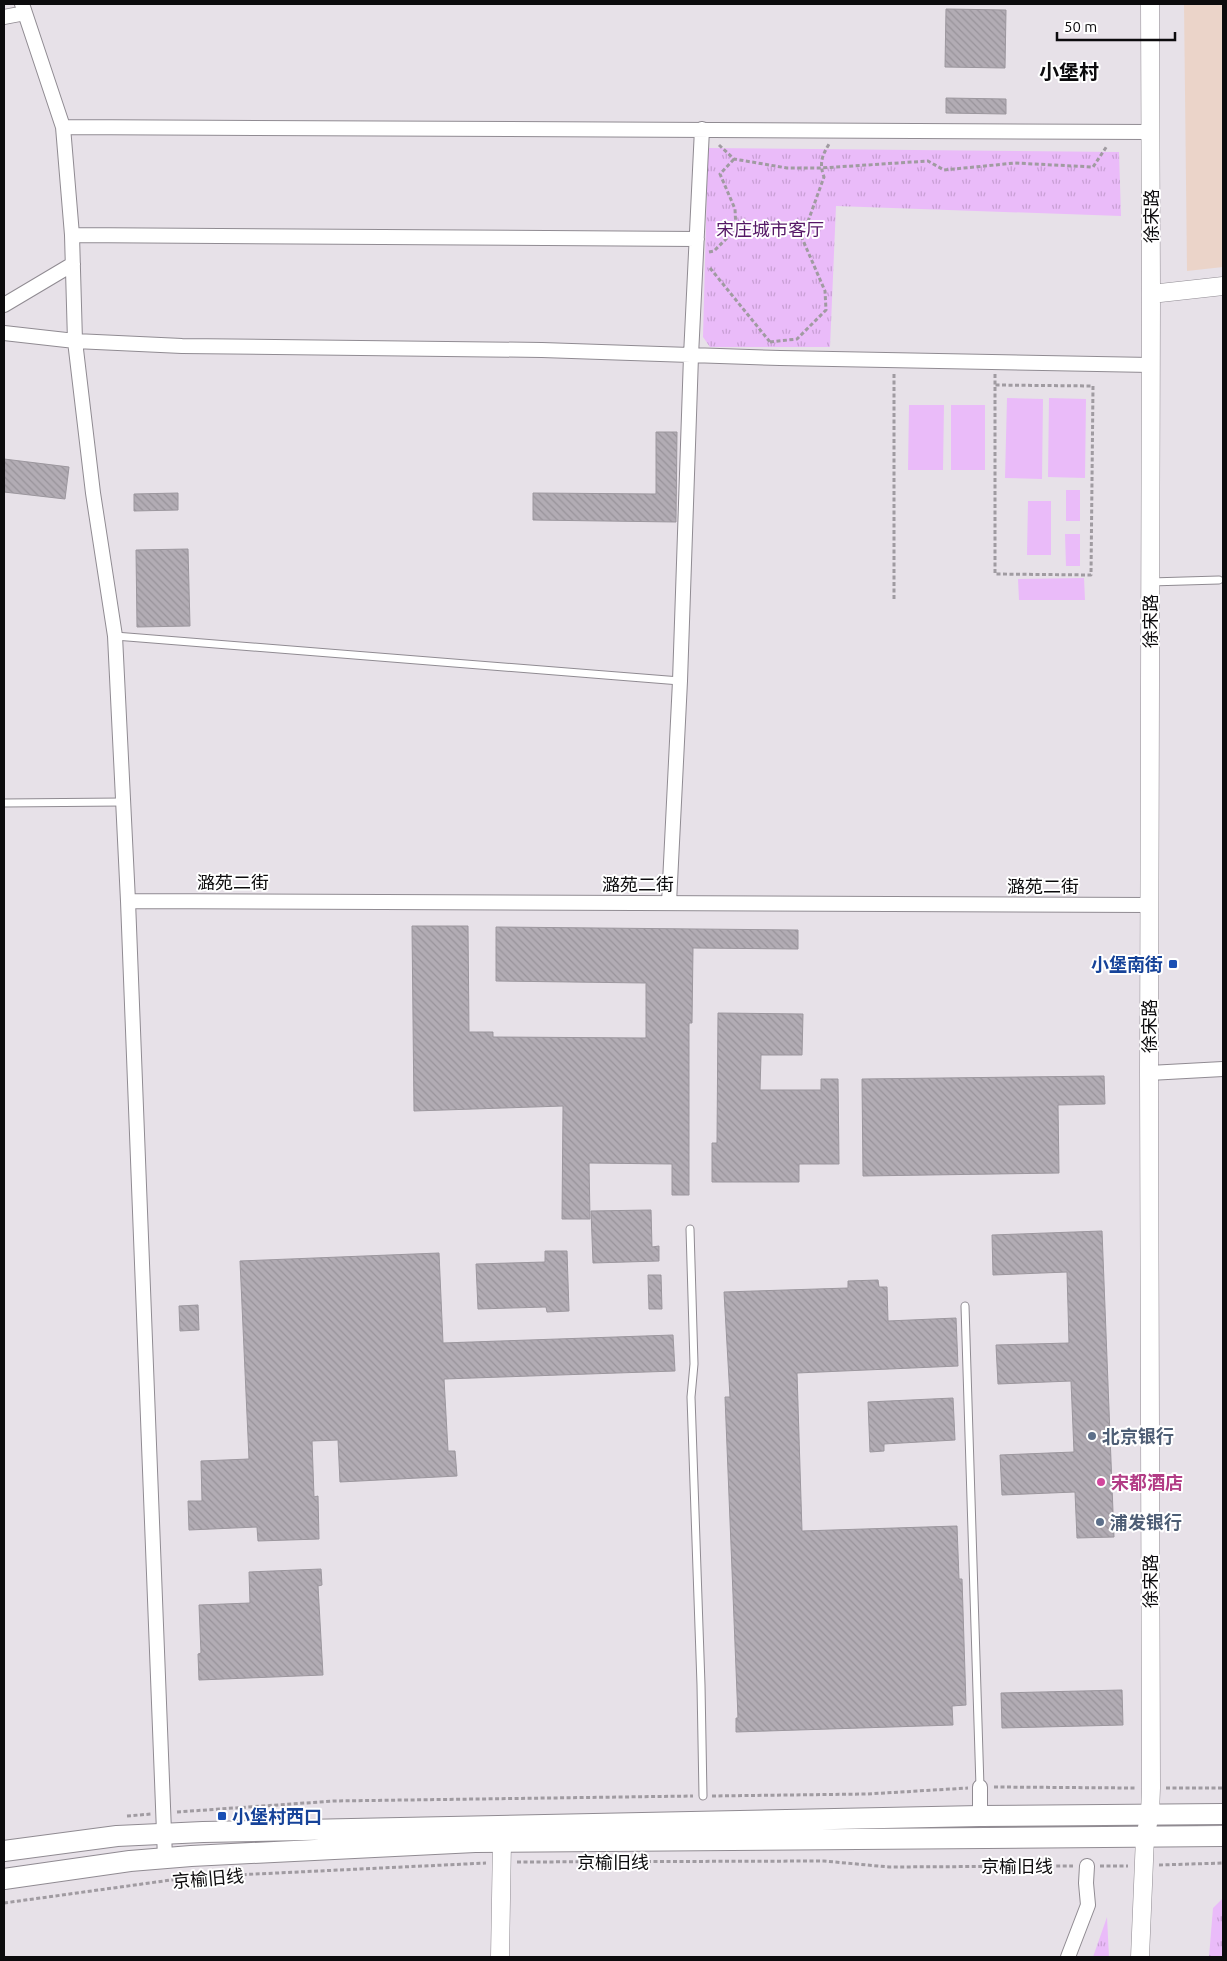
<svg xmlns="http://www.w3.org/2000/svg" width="1227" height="1961" viewBox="0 0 1227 1961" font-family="Ubuntu,'Noto Sans SC',sans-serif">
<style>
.commercial{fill:#ebd4c9}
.park{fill:url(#park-tufts)}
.garden{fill:#eabbf9}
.building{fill:url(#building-back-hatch);stroke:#9c979e}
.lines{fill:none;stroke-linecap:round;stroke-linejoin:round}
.service-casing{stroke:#908b92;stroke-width:9}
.minor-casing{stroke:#908b92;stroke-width:16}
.tertiary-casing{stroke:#908b92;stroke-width:19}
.secondary-casing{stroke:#908b92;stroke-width:22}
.path{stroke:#a09ba1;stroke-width:3;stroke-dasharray:4 2.5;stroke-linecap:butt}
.service{stroke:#fff;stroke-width:7}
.minor{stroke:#fff;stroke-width:14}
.tertiary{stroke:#fff;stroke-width:18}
.secondary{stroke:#fff;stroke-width:20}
.transit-dot{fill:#1a4fb4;stroke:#fff;stroke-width:2}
.service-dot{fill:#5c6f8a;stroke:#fff;stroke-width:2}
.hotel-dot{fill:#d1479c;stroke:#fff;stroke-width:2}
.labels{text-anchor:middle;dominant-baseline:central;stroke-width:4;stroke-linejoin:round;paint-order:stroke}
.street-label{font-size:18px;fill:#0c0b0d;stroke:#fff}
.park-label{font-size:18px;fill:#551766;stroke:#fff}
.transit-label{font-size:18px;font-weight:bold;fill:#164399;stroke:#fff;text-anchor:end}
.service-label{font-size:18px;font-weight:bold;fill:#4e5e75;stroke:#fff;text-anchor:start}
.hotel-label{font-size:18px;font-weight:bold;fill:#b23c85;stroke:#fff;text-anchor:start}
.quarter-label{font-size:20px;font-weight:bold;fill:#0c0b0d;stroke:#fff}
</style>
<defs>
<pattern id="park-tufts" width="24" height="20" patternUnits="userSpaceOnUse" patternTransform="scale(1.25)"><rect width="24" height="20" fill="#eabbf9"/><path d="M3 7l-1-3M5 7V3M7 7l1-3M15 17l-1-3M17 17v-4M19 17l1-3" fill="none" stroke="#c89fd4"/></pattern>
<pattern id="building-back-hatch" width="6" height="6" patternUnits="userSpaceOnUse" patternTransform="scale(1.25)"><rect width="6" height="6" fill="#b2acb4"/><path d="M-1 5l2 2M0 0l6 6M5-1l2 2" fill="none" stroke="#98939a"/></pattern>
</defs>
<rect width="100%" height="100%" fill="#e7e1e8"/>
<path class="commercial" d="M1184,4H1223V267L1187,271Z"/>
<path class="park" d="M708,148L1119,152L1121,216L836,206L830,347H710L703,337Z
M1223,1898V1957H1209L1213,1908Z
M1107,1917L1109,1957H1093Z"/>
<path class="garden" d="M1007,398L1043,399L1042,479L1005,478Z
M1049,398L1086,399L1085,478L1048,477Z
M909,405H944L943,470H908Z
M951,405H985V470H951Z
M1066,490H1080V521H1066Z
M1028,501H1051V555H1027Z
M1065,534H1080V566H1066Z
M1084,578L1085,600H1019L1018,579Z"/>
<path class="building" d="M946,9L1006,10L1005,68L945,67Z
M946,98L1006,99V114L946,113Z
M656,432H677L676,522L533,520V493L656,494Z
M4,459L69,467L65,499L4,492Z
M178,493V510L134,511V494Z
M188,549L190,626L137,627L136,550Z
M412,926H468L469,1032H493V1037L646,1038V983L496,981V927L798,930V949L693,948L692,1023H689V1195H672V1164L589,1163L590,1219H562L563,1106L414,1111Z
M718,1013L803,1014L802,1055H761L760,1090H821V1079H838L839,1164H799V1182H712V1143H717Z
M1104,1076L1105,1104L1058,1105L1059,1173L863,1176L862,1079Z
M651,1210L652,1247L659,1246V1261L593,1263L591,1211Z
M1102,1231L1114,1537L1077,1538L1075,1492L1002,1495L1000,1455L1074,1452L1071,1381L998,1384L996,1345L1069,1343L1067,1272L993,1275L992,1235Z
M545,1251H567L569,1311L547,1312L546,1307L478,1309L476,1264L545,1262Z
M439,1253L443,1343L673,1335L675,1371L444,1379L448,1451H455L457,1476L340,1482L338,1440L312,1441L314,1497L318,1496L319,1539L258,1541L257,1527L189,1530L188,1501H202L201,1461L249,1459L240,1261Z
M648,1275H661L662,1309H649Z
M878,1280L879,1287H887L888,1321L956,1318L958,1366L797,1373L802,1531L957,1526L959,1579H962L966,1705L952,1706L953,1725L736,1732V1718H738L725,1397H730L724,1292L848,1288V1281Z
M198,1305L199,1330L180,1331L179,1306Z
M953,1398L955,1440L884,1444V1451L870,1452L868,1402Z
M321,1569L322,1585L318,1586L323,1675L199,1680L198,1654L201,1653L199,1605L250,1603L249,1572Z
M1122,1690L1123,1725L1002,1728L1001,1693Z"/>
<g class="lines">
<g class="service-casing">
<path id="service" d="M1150,582L1219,580
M115,636L680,681
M4,803L123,802
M690,1229L694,1364L691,1397L701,1685L703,1796
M965,1306L980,1787"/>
</g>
<g class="minor-casing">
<path id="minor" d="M22,4L63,127L72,235L75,341L93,493L115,636L128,901L165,1858
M4,17L25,13
M63,127L1150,132
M72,235L697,239
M4,305L73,264
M4,333L75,341L182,346L542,350L780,358L1151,365
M128,901L1149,905
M669,903L680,681L691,356L702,129
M1149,1073L1223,1069
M980,1816V1787
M1068,1957L1088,1905L1086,1883L1087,1866"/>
</g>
<g class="tertiary-casing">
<path id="tertiary" d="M1151,294L1223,286
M500,1957L502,1841
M1140,1957L1145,1837L1150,1814L1151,1788L1149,1073L1151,294L1150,4"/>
</g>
<g class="secondary-casing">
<path id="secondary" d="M4,1851L117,1836L203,1832L980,1816L1223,1814
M4,1879L130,1861L191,1856L475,1842L1223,1836"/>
</g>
<path class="path" d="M719,145L734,159L787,168H821L928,161L944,170L1015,163L1093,167L1107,146
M709,252L714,251L736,229L735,209L720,174L734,159
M710,268L770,342
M770,342L797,339L826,310L825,291L802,238L824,177C819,163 822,156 829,144
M995,374V574L1091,575L1093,386L995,385
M894,599V373
M994,1787L1135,1788
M1166,1788H1223
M712,1796L867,1794L968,1788
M177,1812L334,1801L693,1796
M127,1816L151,1814
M517,1862L824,1861L889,1867L1073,1866
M1159,1865L1223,1863
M1100,1866H1128
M4,1903L193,1877L486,1863"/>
<use href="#service" class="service"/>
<use href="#minor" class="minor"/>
<use href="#tertiary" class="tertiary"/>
<use href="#secondary" class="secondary"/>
</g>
<g class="transit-dot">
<rect x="1168" y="959" width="10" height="10" rx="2.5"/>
<rect x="217" y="1811" width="10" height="10" rx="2.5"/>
</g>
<g class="service-dot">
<circle cx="1092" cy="1436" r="5"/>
<circle cx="1100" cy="1522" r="5"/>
</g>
<circle class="hotel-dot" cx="1101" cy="1482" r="5"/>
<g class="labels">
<g class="street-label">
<text transform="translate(1151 216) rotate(-90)">徐宋路</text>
<text transform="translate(1150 621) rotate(-90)">徐宋路</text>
<text x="233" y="882">潞苑二街</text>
<text x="638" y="884">潞苑二街</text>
<text x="1043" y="886">潞苑二街</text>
<text transform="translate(1149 1026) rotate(-90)">徐宋路</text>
<text transform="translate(1150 1581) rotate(-90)">徐宋路</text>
<text x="613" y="1862">京榆旧线</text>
<text x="1017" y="1866">京榆旧线</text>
<text transform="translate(208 1878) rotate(-5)">京榆旧线</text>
</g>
<g class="park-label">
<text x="770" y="229">宋庄城市客厅</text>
</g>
<g class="transit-label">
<text x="1163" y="964">小堡南街</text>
<text x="232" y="1816" text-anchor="start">小堡村西口</text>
</g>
<g class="service-label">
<text x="1102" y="1436">北京银行</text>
<text x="1110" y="1522">浦发银行</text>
</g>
<g class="hotel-label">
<text x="1111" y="1482">宋都酒店</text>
</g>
<g class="quarter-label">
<text x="1069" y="71">小堡村</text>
</g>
</g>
<rect width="1227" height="1961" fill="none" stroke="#0c0b0d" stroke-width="10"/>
<path d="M1057 32v8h118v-8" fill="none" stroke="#0c0b0d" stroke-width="2.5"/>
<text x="1064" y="32" font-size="15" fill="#0c0b0d" stroke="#ffffff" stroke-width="4" paint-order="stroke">50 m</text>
</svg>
